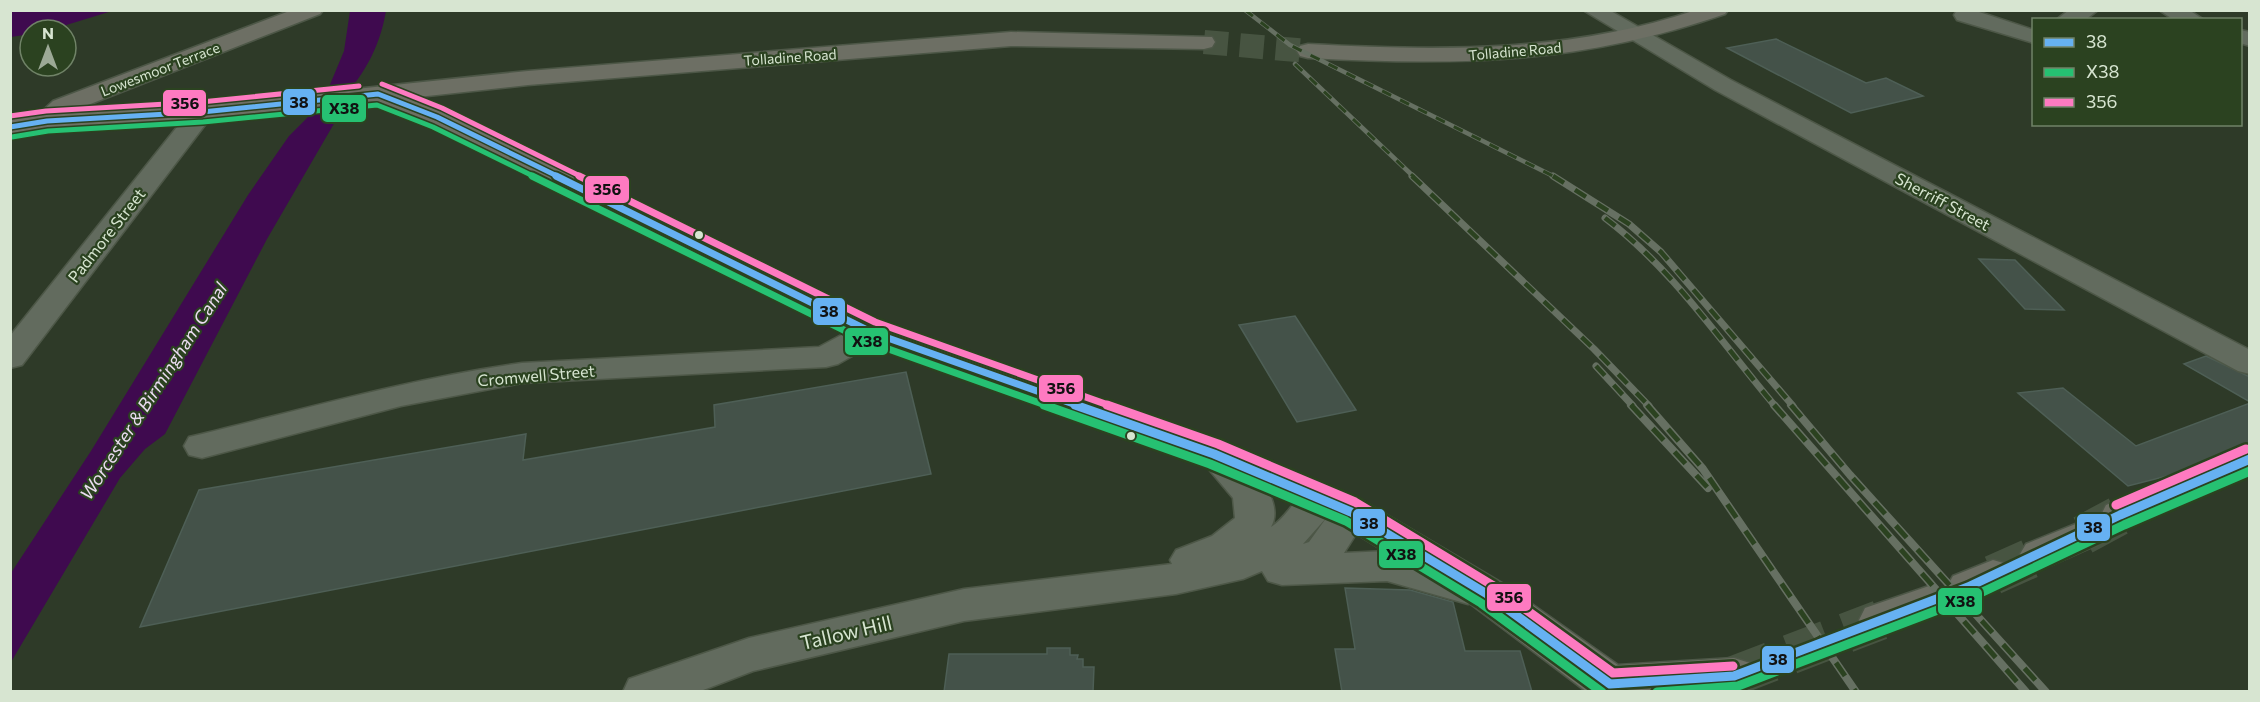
<svg xmlns="http://www.w3.org/2000/svg" width="2260" height="702" viewBox="0 0 2260 702" font-family="Commissioner,sans-serif">
<style>
.water{fill:#3f0a4f}
.building{fill:#445249;stroke:#4e5f56;stroke-width:1.5}
.lines{fill:none;stroke-linecap:round;stroke-linejoin:round}
.major-tunnel-far1{stroke:#475441;stroke-width:24;stroke-dasharray:24 12;stroke-linecap:butt}
.major-tunnel{stroke:#475441;stroke-width:40;stroke-dasharray:40 20;stroke-linecap:butt}
.minor-casing{stroke:#4d5747;stroke-width:3}
.major-casing{stroke:#4d5747;stroke-width:3}
.minor{fill:#626b5e;fill-rule:evenodd}
.major{fill:#6d6f64;fill-rule:evenodd}
.rail-far2-casing{stroke:#667062;stroke-width:4.5}
.rail-far1-casing{stroke:#667062;stroke-width:7}
.rail-casing{stroke:#667062;stroke-width:8}
.rail-far2{stroke:#2b4220;stroke-width:3;stroke-dasharray:10;stroke-linecap:butt}
.rail-far1{stroke:#2b4220;stroke-width:4.5;stroke-dasharray:13;stroke-linecap:butt}
.rail{stroke:#2b4220;stroke-width:5;stroke-dasharray:16;stroke-linecap:butt}
.bus-1-far2-casing{stroke:#2b4220;stroke-width:8}
.bus-1-far1-casing{stroke:#2b4220;stroke-width:11}
.bus-1-casing{stroke:#2b4220;stroke-width:14}
.bus-2-far2-casing{stroke:#2b4220;stroke-width:8}
.bus-2-far1-casing{stroke:#2b4220;stroke-width:11}
.bus-2-casing{stroke:#2b4220;stroke-width:14}
.bus-3-far2-casing{stroke:#2b4220;stroke-width:8}
.bus-3-far1-casing{stroke:#2b4220;stroke-width:11}
.bus-3-casing{stroke:#2b4220;stroke-width:14}
.bus-1-far2{stroke:#66b1f2;stroke-width:5}
.bus-1-far1{stroke:#66b1f2;stroke-width:7}
.bus-1{stroke:#66b1f2;stroke-width:9}
.bus-2-far2{stroke:#26c172;stroke-width:5}
.bus-2-far1{stroke:#26c172;stroke-width:7}
.bus-2{stroke:#26c172;stroke-width:9}
.bus-3-far2{stroke:#fe7ac1;stroke-width:5}
.bus-3-far1{stroke:#fe7ac1;stroke-width:7}
.bus-3{stroke:#fe7ac1;stroke-width:9}
.bus-dot{fill:#d7e5d1;stroke:#2b4220;stroke-width:2}
.labels{text-anchor:middle;dominant-baseline:central;stroke-width:4.5;stroke-linejoin:round;paint-order:stroke}
.far-street-label{font-size:14px;fill:#d7e5d1;stroke:#2b4220}
.street-label{font-size:16px;fill:#d7e5d1;stroke:#2b4220}
.water-label{font-size:18px;font-style:italic;fill:#ebdcf1;stroke:#2b4220}
.near-street-label{font-size:20px;fill:#d7e5d1;stroke:#2b4220}
.line-badge{stroke:#2b4220;stroke-width:2}
.pale-badge-label{font-size:16px;text-anchor:middle;font-weight:bold;fill:#111}
</style>
<rect width="100%" height="100%" fill="#2e3a28"/>
<path class="water" d="M112,11L50,30H30V34L11,37V12Z
M350,11H386C379,51 362,78 334,108L339,115L267,239L165,434L145,449L120,478L11,662V573L91,451L248,195L289,136L314,111L329,87L344,51Z"/>
<path class="building" d="M1776,39L1866,83L1886,78L1923,96L1851,113L1727,48Z
M1979,259L2015,260L2064,310L2025,309Z
M1295,316L1356,410L1297,422L1239,325Z
M2206,356L2250,377V402L2184,364Z
M906,372L931,474L140,627L199,490L526,434L523,460L715,427L714,405Z
M2063,388L2136,446L2250,403V444L2171,475L2128,486L2018,393Z
M1345,588L1410,590L1453,602L1465,651H1520L1532,692H1342L1335,649H1355Z
M1047,648H1070V655H1078L1077,659H1083V667H1094L1093,692H944L949,654H1047Z"/>
<g class="lines">
<path class="major-tunnel-far1" d="M1204,42L1308,51"/>
<path class="major-tunnel" d="M2083,535L2120,515
M1993,575L2040,554
M1734,676L1880,620"/>
<g class="minor-casing">
<path id="minor" d="M1583,10H1609L1731,80L2250,350V374L2238,371L1715,90Z
M1957,10H1973L2034,30V43L1957,20L1954,15Z
M2069,10H2098L2085,20H2056Z
M2159,10H2189L2204,20H2174Z
M2240,30L2250,32V46L2240,43Z
M202,105L211,107L214,112L211,117L22,365L10,368V336L193,107Z
M871,322L882,325L887,332L882,339L838,364L826,367L522,383L401,406L202,458L189,455L184,446L189,437L202,434C308,408 413,378 522,363L819,347L860,325Z
M1214,442C1239,449 1288,498 1271,527C1296,511 1298,479 1333,490L1339,499L1336,505L1351,498L1365,502L1370,512L1344,553L1387,551L1483,577L1489,588L1483,599L1468,604L1387,581L1282,585L1268,581L1262,571L1243,579L1176,594L964,621L753,671L698,692H623L629,679L749,638L964,589L1172,564L1170,560L1176,550L1212,536L1235,518L1233,498L1196,454L1201,445ZM1327,517L1309,542L1303,544Z"/>
</g>
<g class="major-casing">
<path id="major" d="M292,10H323L320,14L70,112L202,105L528,71L1011,32L1212,37L1215,42L1212,47L1204,49L1011,46L528,85L409,98L446,112L882,325L1227,445L1365,502L1502,583L1618,665L1734,658L1750,663L1756,676L1750,689L1741,692H1587L1472,605L1337,522L1201,463L860,339L428,122L375,101L202,119L47,128L10,134V119L38,115L53,101Z
M1696,10H1728L1725,14C1581,64 1459,66 1308,58L1300,56L1297,51L1300,46L1308,44C1439,51 1570,53 1696,10Z
M2250,447V474L2120,529L2106,525L2101,515L2106,505Z
M2083,521L2097,525L2103,535L2097,545L2054,564L2040,569L2026,564L2020,554L2026,544Z
M1993,560L2007,564L2013,575L2007,586L1968,603L1953,598L1947,587L1953,576Z
M1929,586L1944,591L1950,602L1944,613L1880,636L1865,632L1859,620L1865,608Z"/>
</g>
<use href="#minor" class="minor"/>
<use href="#major" class="major"/>
<g class="rail-far2-casing">
<path id="rail-far2" d="M1245,10L1290,45L1555,177
M1295,64L1414,177"/>
</g>
<g class="rail-far1-casing">
<path id="rail-far1" d="M1412,176L1594,349L1649,406
M1553,176L1629,224L1661,252L1793,406
M1605,218C1674,270 1720,341 1775,406
M1596,366L1633,406"/>
</g>
<g class="rail-casing">
<path id="rail" d="M1631,405L1708,488
M1647,405L1703,469L1856,692
M1774,405L2026,692
M1791,405L1850,475L2046,692"/>
</g>
<use href="#rail-far2" class="rail-far2"/>
<use href="#rail-far1" class="rail-far1"/>
<use href="#rail" class="rail"/>
<g class="bus-1-far2-casing">
<path id="bus-1-far2" d="M10,127L47,121L202,112L378,94L437,117L559,177"/>
</g>
<g class="bus-1-far1-casing">
<path id="bus-1-far1" d="M556,176L871,332L1079,406"/>
</g>
<g class="bus-1-casing">
<path id="bus-1" d="M1075,405L1214,454L1351,512L1487,594L1610,684
M1610,684L1734,676L1968,587L2120,515L2250,459"/>
</g>
<g class="bus-2-far2-casing">
<path id="bus-2-far2" d="M12,137L48,131L203,122L377,105L433,127L535,177"/>
</g>
<g class="bus-2-far1-casing">
<path id="bus-2-far1" d="M532,176L866,341L1048,406"/>
</g>
<g class="bus-2-casing">
<path id="bus-2" d="M1044,405L1210,464L1346,521L1481,603L1602,692
M1657,692L1738,686L1972,597L2124,525L2250,471"/>
</g>
<g class="bus-3-far2-casing">
<path id="bus-3-far2" d="M382,84L442,108L582,177
M10,116L46,111L201,102L359,86"/>
</g>
<g class="bus-3-far1-casing">
<path id="bus-3-far1" d="M579,176L875,322L1111,406"/>
</g>
<g class="bus-3-casing">
<path id="bus-3" d="M1107,405L1218,444L1355,502L1492,585L1613,673L1733,666
M2116,505L2246,449"/>
</g>
<use href="#bus-1-far2" class="bus-1-far2"/>
<use href="#bus-1-far1" class="bus-1-far1"/>
<use href="#bus-1" class="bus-1"/>
<use href="#bus-2-far2" class="bus-2-far2"/>
<use href="#bus-2-far1" class="bus-2-far1"/>
<use href="#bus-2" class="bus-2"/>
<use href="#bus-3-far2" class="bus-3-far2"/>
<use href="#bus-3-far1" class="bus-3-far1"/>
<use href="#bus-3" class="bus-3"/>
</g>
<g class="bus-dot">
<circle cx="699" cy="235" r="5"/>
<circle cx="1131" cy="436" r="5"/>
</g>
<g class="labels">
<g class="far-street-label">
<text transform="translate(1515 51) rotate(-5)">Tolladine Road</text>
<text transform="translate(790 57) rotate(-4)">Tolladine Road</text>
<text transform="translate(160 69) rotate(-21)">Lowesmoor Terrace</text>
</g>
<g class="street-label">
<text transform="translate(1943 201) rotate(28)">Sherriff Street</text>
<text transform="translate(106 235) rotate(-52)">Padmore Street</text>
<text transform="translate(536 375) rotate(-5)">Cromwell Street</text>
</g>
<g class="water-label">
<text transform="translate(153 391) rotate(-57)">Worcester &amp; Birmingham Canal</text>
</g>
<g class="near-street-label">
<text transform="translate(846 632) rotate(-13)">Tallow Hill</text>
</g>
</g>
<g class="line-badge">
<rect x="282" y="88" width="34" height="28" rx="6" fill="#66b1f2"/>
<rect x="162" y="89" width="45" height="28" rx="6" fill="#fe7ac1"/>
<rect x="321" y="94" width="46" height="29" rx="6" fill="#26c172"/>
<rect x="584" y="175" width="46" height="29" rx="6" fill="#fe7ac1"/>
<rect x="812" y="297" width="34" height="29" rx="6" fill="#66b1f2"/>
<rect x="844" y="327" width="45" height="29" rx="6" fill="#26c172"/>
<rect x="1038" y="374" width="46" height="29" rx="6" fill="#fe7ac1"/>
<rect x="1352" y="508" width="34" height="29" rx="6" fill="#66b1f2"/>
<rect x="2076" y="513" width="35" height="29" rx="6" fill="#66b1f2"/>
<rect x="1378" y="540" width="46" height="29" rx="6" fill="#26c172"/>
<rect x="1486" y="583" width="46" height="29" rx="6" fill="#fe7ac1"/>
<rect x="1937" y="587" width="46" height="29" rx="6" fill="#26c172"/>
<rect x="1761" y="645" width="34" height="29" rx="6" fill="#66b1f2"/>
</g>
<g class="pale-badge-label">
<text x="299" y="108">38</text>
<text x="185" y="109">356</text>
<text x="344" y="114">X38</text>
<text x="607" y="195">356</text>
<text x="829" y="317">38</text>
<text x="867" y="347">X38</text>
<text x="1061" y="394">356</text>
<text x="1369" y="529">38</text>
<text x="2093" y="533">38</text>
<text x="1401" y="560">X38</text>
<text x="1509" y="603">356</text>
<text x="1960" y="607">X38</text>
<text x="1778" y="665">38</text>
</g>
<rect width="2260" height="702" fill="none" stroke="#d7e5d1" stroke-width="24"/>
<rect x="2032" y="18" width="210" height="108" fill="#2b4220" stroke="#708367" stroke-width="1.5"/>
<rect x="2044" y="38" width="30" height="9" fill="#66b1f2" stroke="#708367" stroke-width="1.5"/>
<text x="2086" y="48" font-size="18" fill="#d7e5d1">38</text>
<rect x="2044" y="68" width="30" height="9" fill="#26c172" stroke="#708367" stroke-width="1.5"/>
<text x="2086" y="78" font-size="18" fill="#d7e5d1">X38</text>
<rect x="2044" y="98" width="30" height="9" fill="#fe7ac1" stroke="#708367" stroke-width="1.5"/>
<text x="2086" y="108" font-size="18" fill="#d7e5d1">356</text>
<g transform="translate(48 48)"><circle r="28" fill="#2b4220" stroke="#708367" stroke-width="1.5"/>
<path d="M0-4.5L10 22L0 15L-10 22Z" fill="#9ca996"/>
<text y="-9" font-size="16" font-weight="bold" text-anchor="middle" fill="#d7e5d1">N</text>
</g>
</svg>
